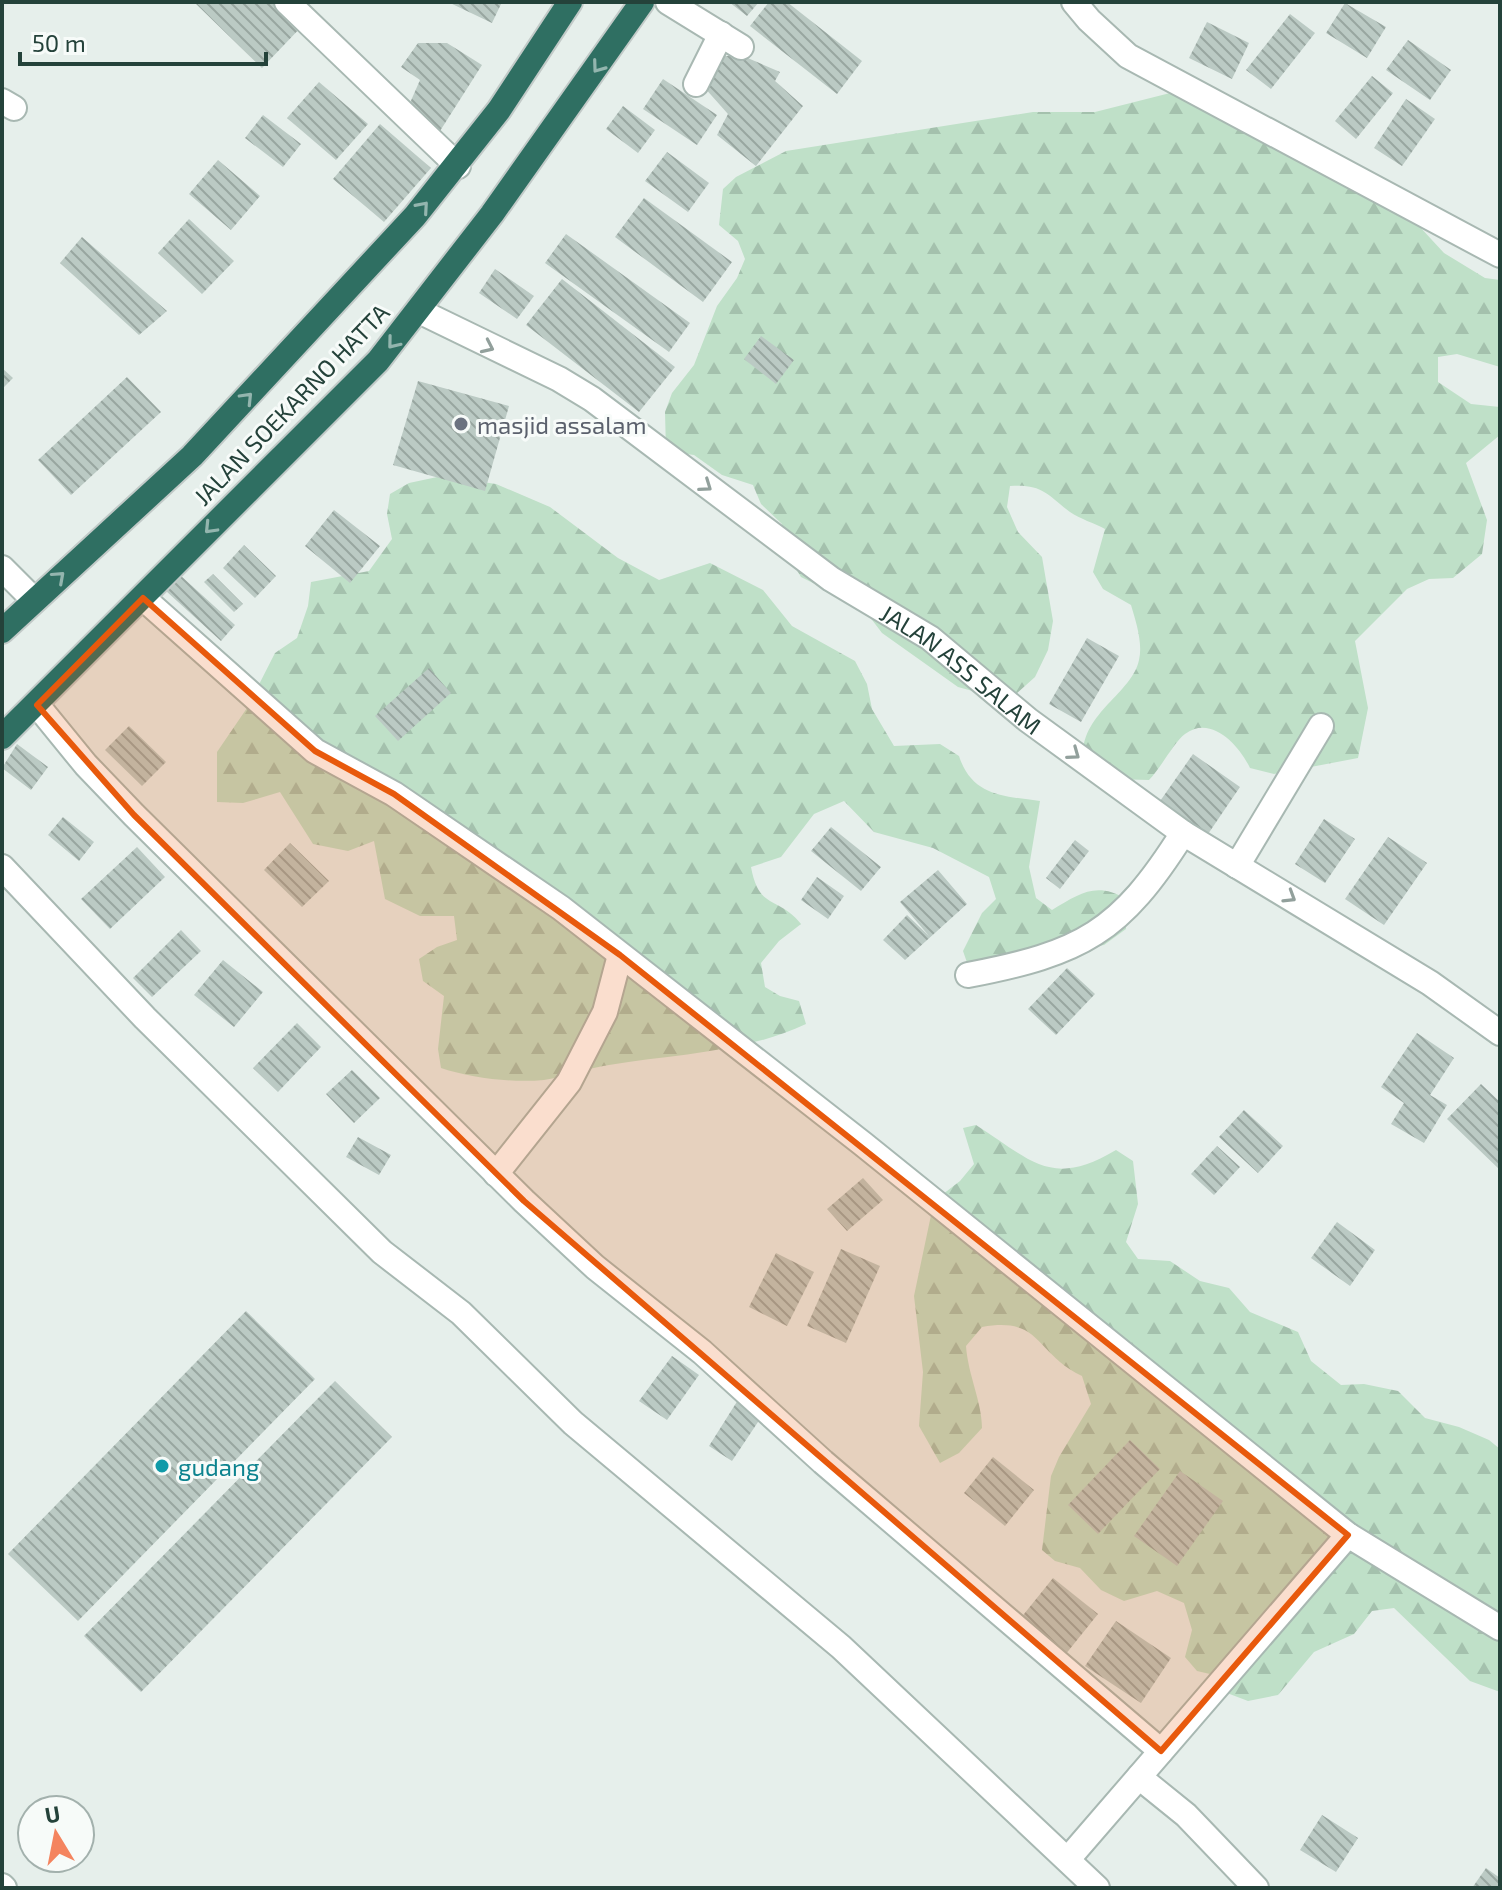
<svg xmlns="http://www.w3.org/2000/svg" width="1502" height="1890" viewBox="0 0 1502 1890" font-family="'Exo 2',sans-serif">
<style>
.forest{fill:url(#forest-firs)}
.building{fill:url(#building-back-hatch)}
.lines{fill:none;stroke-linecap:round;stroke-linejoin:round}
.minor-casing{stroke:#a8b8b2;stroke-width:28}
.highway-casing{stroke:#c2cac8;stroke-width:28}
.minor{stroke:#fff;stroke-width:24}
.highway{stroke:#2f6f62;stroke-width:24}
.oneway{stroke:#93b5ae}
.oneway2{stroke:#92a09c}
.marked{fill:#e8590c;fill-opacity:0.2;stroke:#e8590c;stroke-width:6;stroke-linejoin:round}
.worship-dot{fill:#6b7280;stroke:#f7fbf9;stroke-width:3}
.culture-dot{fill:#0f9aa8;stroke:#f7fbf9;stroke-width:3}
.labels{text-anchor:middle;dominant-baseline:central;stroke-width:6;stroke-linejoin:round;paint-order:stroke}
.street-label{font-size:24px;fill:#24423a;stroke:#f7fbf9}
.worship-label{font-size:24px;fill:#5b616d;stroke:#f7fbf9;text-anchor:start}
.culture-label{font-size:24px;fill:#0d838f;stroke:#f7fbf9;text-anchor:start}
</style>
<defs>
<pattern id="forest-firs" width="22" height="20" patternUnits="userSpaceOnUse" patternTransform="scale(2)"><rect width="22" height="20" fill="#bfe0c8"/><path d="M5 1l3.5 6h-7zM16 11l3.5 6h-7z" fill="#a4c1ad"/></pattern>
<pattern id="building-back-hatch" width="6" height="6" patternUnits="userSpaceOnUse" patternTransform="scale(2)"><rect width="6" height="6" fill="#bbcac4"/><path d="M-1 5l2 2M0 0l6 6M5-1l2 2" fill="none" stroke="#98a6a0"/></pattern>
</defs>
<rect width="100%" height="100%" fill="#e6efeb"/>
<path class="forest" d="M1182,90L1395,200L1444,253L1485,278L1500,280V367L1457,354L1438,357V382L1471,404L1500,407V435L1466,463L1487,520L1482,554L1453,578L1429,579L1407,589L1355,641L1368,708L1358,758L1274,774L1250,768C1240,747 1212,714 1185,734C1174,742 1161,768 1149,780L1112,779L1083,760C1079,714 1132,694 1139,660C1143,643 1136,622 1131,605L1103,589L1093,572L1105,529C1094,523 1080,519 1070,512C1046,494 1043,484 1010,486L1007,507L1018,532L1042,557L1053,621L1048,650L1035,677L1015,695L998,698L958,687L882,633L863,608L801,577L787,554L782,524L761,504L753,485L722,475L694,455L666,451L665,412L672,393L694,365L717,306L737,278L745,259L738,241L719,225L723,189L736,177L786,151L1033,112H1095Z
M442,476L496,484L550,507L618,558L659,580L710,563L763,590L792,626L855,661L867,684L872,709L894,746L940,744L959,756C972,796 1003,796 1040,801L1029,867L1036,898L1052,910C1079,894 1096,881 1126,899V929L1104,945L1040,956L971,974L963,951L982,913L996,899L989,877L933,848L874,832L844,801L814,814L781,857L751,867C759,911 778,895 801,924L779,941L761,963L765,987L780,996L799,1001L806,1024C744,1053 676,1054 609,1065C587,1068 566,1077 544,1080C512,1083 471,1078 441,1068L438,1049L444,996L423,981L419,959L437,947L457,940L454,916H420L385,899L374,841L348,851L313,844L280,792L243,803L217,802V752L247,708L275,653L297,638L308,606L311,582L369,571L392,539L387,514L390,494L409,483Z
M976,1125C1031,1160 1051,1189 1116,1150L1133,1161L1138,1204L1126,1242L1138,1259L1170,1261L1200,1281L1229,1288L1250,1312L1298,1332L1311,1361L1341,1385L1364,1384L1398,1391L1425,1418L1459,1427L1489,1440L1500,1449V1692L1470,1681L1394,1608L1372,1611L1354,1634L1314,1652L1278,1695L1248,1701L1227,1693L1210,1674L1197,1671L1185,1657L1192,1630L1184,1603L1157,1591L1124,1601L1101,1590L1080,1568L1055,1561L1042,1550L1051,1476L1059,1457L1091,1404L1082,1376C1034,1353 1042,1316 982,1327L966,1346C968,1375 982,1402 982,1428L959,1453L940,1463L919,1426L923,1372L914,1296L934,1201L960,1181L974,1164L963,1128Z"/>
<path class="building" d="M194,2H283L305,23L262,68Z
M448,2H502L492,23Z
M729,2H759L747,16Z
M769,2H787L862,61L837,94L750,26Z
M1345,3L1386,27L1367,58L1326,33Z
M1290,14L1315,33L1271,89L1246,70Z
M1207,22L1249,43L1232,79L1189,58Z
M1408,40L1451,70L1430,100L1386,70Z
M418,43H447L482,65L440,131L406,112L420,80L401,67Z
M720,56H743L780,72L775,81L803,106L756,166L717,135L728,114L703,86Z
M1372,76L1393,93L1356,139L1335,121Z
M663,79L717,115L697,145L643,109Z
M319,82L368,124L336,160L287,118Z
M1406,99L1435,119L1402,166L1374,148Z
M623,106L655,130L638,153L606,129Z
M263,115L301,144L283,167L245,138Z
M380,124L431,168L384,222L333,179Z
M667,152L709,183L688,212L645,181Z
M218,160L260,196L231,230L189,194Z
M644,198L732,262L703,302L615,237Z
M189,219L234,261L202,294L158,253Z
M566,234L690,323L669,352L545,263Z
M82,237L167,311L139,335L60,263Z
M495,269L534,296L517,319L479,293Z
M562,279L675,367L639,412L526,325Z
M761,336L794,360L776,384L744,359Z
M2,368L13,378L2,389Z
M127,377L161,412L71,495L38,460Z
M418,381L509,406L485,491L393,465Z
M334,510L380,546L350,583L305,546Z
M244,545L276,576L255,598L223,568Z
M213,574L243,604L234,612L204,582Z
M180,575L235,625L221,641L166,591Z
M1087,638L1119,656L1081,722L1049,704Z
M429,668L451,693L398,741L375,716Z
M129,726L166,762L142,786L105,750Z
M17,744L48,767L31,790L2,768Z
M1193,754L1240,787L1206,837L1158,804Z
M63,817L94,842L79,861L48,835Z
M1324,819L1355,839L1325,883L1295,864Z
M831,827L881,867L861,891L811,851Z
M1388,837L1427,863L1384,925L1345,899Z
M1075,840L1089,851L1060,889L1046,878Z
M290,843L329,881L302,907L264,870Z
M137,847L165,877L110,929L81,899Z
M938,870L967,904L905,960L883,940L907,915L929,936L900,902Z
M817,877L844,896L828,919L801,900Z
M181,930L201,951L152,997L133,978Z
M223,960L263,992L234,1027L194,995Z
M1067,968L1095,994L1056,1035L1028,1009Z
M297,1023L321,1047L278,1092L253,1068Z
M1417,1033L1454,1058L1430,1095L1447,1105L1424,1143L1391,1124L1404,1103L1381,1087Z
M352,1070L380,1098L354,1123L326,1094Z
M1481,1084L1500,1102V1170L1447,1119Z
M1244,1110L1283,1146L1258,1173L1219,1137Z
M358,1137L391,1155L379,1175L346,1157Z
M1217,1146L1240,1167L1214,1195L1191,1174Z
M863,1178L883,1200L847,1231L827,1209Z
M1337,1222L1375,1250L1350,1286L1311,1258Z
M841,1249L880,1266L846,1343L807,1326Z
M776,1253L814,1272L787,1326L749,1307Z
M246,1311L315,1379L78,1621L8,1554Z
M672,1356L699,1375L667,1420L639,1401Z
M335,1381L392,1437L141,1692L84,1636Z
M738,1400L762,1416L732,1461L709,1446Z
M1130,1440L1160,1469L1098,1534L1068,1505Z
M993,1457L1034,1490L1005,1526L964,1493Z
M1180,1471L1223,1501L1177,1566L1134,1536Z
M1053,1578L1098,1614L1065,1655L1020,1619Z
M1116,1621L1171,1658L1141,1703L1085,1666Z
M1322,1815L1358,1838L1336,1872L1300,1850Z
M1486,1868L1500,1878V1888H1472Z"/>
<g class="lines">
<g class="minor-casing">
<g id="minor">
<path d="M287,2L458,166"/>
<path d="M668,2L741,47"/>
<path d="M1074,2L1089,20L1128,56L1500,255"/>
<path d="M696,84L721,34"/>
<path d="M2,101L14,108"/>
<path id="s1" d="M419,311L559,379L592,399L831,579L930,638L1028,720L1183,833L1430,983L1500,1033"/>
<path d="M2,568L34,600"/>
<path d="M143,598L315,751L394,794L561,908L863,1144L1348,1535L1500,1628"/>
<path d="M37,705L86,765L134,815L524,1201L595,1267L702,1352L823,1462L1161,1751"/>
<path d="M1237,866L1321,726"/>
<path d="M2,867L145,1018L382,1252L461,1313L573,1423L841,1647L1097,1888"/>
<path d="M968,975C1082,953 1120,933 1183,833"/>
<path d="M496,1174L569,1082L605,1012L620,955"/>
<path d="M1139,1777L1186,1815L1256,1888"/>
<path d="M1068,1859L1348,1535"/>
<path d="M2,1886L4,1888"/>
</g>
</g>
<g class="highway-casing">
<path id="highway" d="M2,631L192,456L415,216L499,110L570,2
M2,737L378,361L492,214L642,2"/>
</g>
<use href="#minor" class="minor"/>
<use href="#highway" class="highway"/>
</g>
<defs><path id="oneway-chevron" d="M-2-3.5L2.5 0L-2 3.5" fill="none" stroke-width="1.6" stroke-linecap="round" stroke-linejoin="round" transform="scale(2)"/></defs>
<g class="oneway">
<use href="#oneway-chevron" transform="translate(598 67) rotate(126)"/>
<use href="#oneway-chevron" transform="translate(423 207) rotate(-49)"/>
<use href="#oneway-chevron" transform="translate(393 343) rotate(129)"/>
<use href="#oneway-chevron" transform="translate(247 398) rotate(-46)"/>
<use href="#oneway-chevron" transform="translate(210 528) rotate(134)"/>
<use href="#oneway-chevron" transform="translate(59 577) rotate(-42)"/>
</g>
<g class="oneway2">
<use href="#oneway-chevron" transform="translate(488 347) rotate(25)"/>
<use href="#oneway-chevron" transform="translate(706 486) rotate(35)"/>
<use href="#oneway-chevron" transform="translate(1074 754) rotate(36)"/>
<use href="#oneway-chevron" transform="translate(1290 897) rotate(32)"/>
</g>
<path class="marked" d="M143,598L315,751L394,794L620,955L1348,1535L1161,1751L524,1201L134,815L37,705Z"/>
<circle class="worship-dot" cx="461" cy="424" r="8"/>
<circle class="culture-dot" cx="162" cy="1466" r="8"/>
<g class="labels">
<g class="street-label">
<text transform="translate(291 404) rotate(-46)">JALAN SOEKARNO HATTA</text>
<text stroke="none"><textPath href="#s1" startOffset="652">JALAN ASS SALAM</textPath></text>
</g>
<g class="worship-label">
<text x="477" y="424">masjid assalam</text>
</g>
<g class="culture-label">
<text x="178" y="1466">gudang</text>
</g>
</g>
<rect width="1502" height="1890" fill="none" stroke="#24423a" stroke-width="8"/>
<g transform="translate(56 1834) rotate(350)"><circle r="38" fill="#f7fbf9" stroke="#a3b1ad" stroke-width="2"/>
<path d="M0-6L14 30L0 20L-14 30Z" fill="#f4845f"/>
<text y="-12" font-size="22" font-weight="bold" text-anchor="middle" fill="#24423a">U</text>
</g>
<path d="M20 52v12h246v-12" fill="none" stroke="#24423a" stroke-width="4"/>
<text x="32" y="52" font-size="24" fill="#24423a" stroke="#f7fbf9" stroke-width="6" paint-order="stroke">50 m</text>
</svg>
